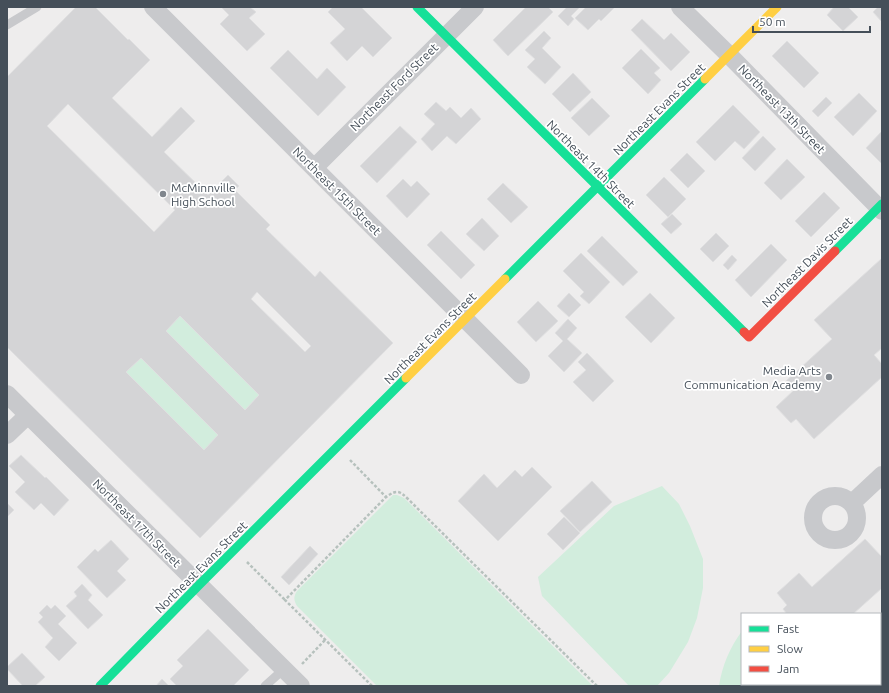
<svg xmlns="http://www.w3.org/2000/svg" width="889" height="693" viewBox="0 0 889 693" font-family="Ubuntu,sans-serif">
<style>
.green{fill:#d2eddd}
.building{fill:#d4d4d6;stroke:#dfdfe0;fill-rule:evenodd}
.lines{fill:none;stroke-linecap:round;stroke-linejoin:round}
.path{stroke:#b6c1bd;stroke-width:2.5;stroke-dasharray:3 2;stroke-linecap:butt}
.lane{stroke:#c8c9cc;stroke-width:9}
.street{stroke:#c8c9cc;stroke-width:18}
.fast{stroke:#16e098;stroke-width:9}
.slow{stroke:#ffcf43;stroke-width:9}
.jam{stroke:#f24e42;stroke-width:9}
.poi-dot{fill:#80868d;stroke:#fff;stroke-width:1.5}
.labels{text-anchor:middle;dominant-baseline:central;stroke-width:3.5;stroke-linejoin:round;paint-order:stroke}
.street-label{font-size:12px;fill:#454f59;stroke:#fff}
.poi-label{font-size:12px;fill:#454f59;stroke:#fff;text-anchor:start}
</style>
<rect width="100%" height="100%" fill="#eeeded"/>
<path class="green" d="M180,316L259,395L245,410L166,331Z
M141,358L218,435L204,450L126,372Z
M662,486L679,504L690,526L703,559V588L697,618L688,642L669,673L657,686H629L542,596L538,577L614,506Z
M393,495H397L404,498L593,686H377L297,606C294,601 293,597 297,591Z
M742,631V684H860L862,686H719C722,666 730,647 742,631Z"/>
<path class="building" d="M76,7H95L128,40L129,39L150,60L112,98L152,137L181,107L195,121L164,152L208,195L228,175L239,186L235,190L270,225L266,229L315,277L320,271L393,343L200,538L7,347V77ZM68,104L175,210L154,232L47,126ZM257,292L311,346L305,352L251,299ZM180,316L259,395L245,410L166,331ZM141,358L218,435L204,450L126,372Z
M222,7H250L256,12L249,18L265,34L247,51L220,24L229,15L222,8Z
M333,7H361L392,38L373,57L362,46L347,61L330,43L345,29L328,12Z
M526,7H548L553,12L508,56L493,40Z
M567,7H580L571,16L574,19L568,26L558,16Z
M586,7H615L601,21L599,19L588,30L575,18Z
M834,7H848L858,17L843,31L827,15Z
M878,7H882V22L873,12Z
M642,19L664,40L671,33L690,52L671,71L631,30Z
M544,31L551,38L542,48L561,67L545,84L527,67L535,59L525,50Z
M787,41L819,73L804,88L772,56Z
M641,49L660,68L654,73L661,80L648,94L622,68Z
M288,50L317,79L327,68L346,87L318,116L270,68Z
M573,73L591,92L570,112L552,94Z
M859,93L877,111L853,136L834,117Z
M826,97L832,103L818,117L812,111Z
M592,98L610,116L589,136L571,118Z
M436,102L446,111L450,107L461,118L471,108L481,119L456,144L447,136L432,151L421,139L435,124L424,114Z
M733,105L760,132L744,149L735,141L715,161L696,142Z
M400,126L417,142L377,183L360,166Z
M882,131V164L866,148Z
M763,136L776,149L755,171L742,158Z
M687,153L705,171L688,188L670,170Z
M787,159L805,177L781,200L764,183Z
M664,177L686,199L668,217L646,195Z
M403,179L411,187L417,181L430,194L407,218L386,196Z
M503,183L528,207L511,223L487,199Z
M824,192L840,208L811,237L795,221Z
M672,214L682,224L671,234L661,224Z
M482,218L499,236L484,251L466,234Z
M441,231L475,265L461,279L427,245Z
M716,233L729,246L713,262L700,249Z
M602,236L638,272L623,286L587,251Z
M771,244L787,260L751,297L735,280Z
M581,253L610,282L589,304L580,296L584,292L563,271Z
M732,255L737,260L728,270L723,265Z
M881,259L882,260V348L874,355L882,364V377L814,439L796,419L791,423L776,407L794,390L786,381L832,339L814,320Z
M569,293L581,305L569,317L557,306Z
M650,293L675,318L651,343L625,317Z
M538,301L558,321L536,342L517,322Z
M568,319L577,328L567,339L582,353L564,372L548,356L563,341L555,333Z
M587,353L614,381L593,402L573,382L586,370L578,362Z
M21,455L45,478L46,477L69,500L54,516L41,503L34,510L15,492L25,482L9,466Z
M532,467L552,487L498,541L458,501L484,474L497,488L515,470L522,477Z
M592,481L612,502L580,532L560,511Z
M7,503L14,510L7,517Z
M564,517L580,533L563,550L547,534Z
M865,539L882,557V588L853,614H787L783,609L787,605L777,593L799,573L812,587Z
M111,540L129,559L117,571L126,580L107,598L77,567L95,549L98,552Z
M310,546L318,554L289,585L281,577Z
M82,584L92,595L88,600L103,615L88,629L66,606L77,596L74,592Z
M47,605L51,609L55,605L66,616L58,624L77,643L59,661L45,647L53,638L38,622L43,617L39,613Z
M208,629L249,670L233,686H177L170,679L183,666L177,660Z
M22,653L45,677L35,686H23L7,669V667Z
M162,679L169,686H156Z"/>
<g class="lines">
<path class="path" d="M350,460L386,497
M247,562L285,600
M302,664L325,640
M372,686L285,600L386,497C397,489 400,491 409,500L597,686"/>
<path class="lane" d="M7,25L37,7
M265,686L284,669"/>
<path class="street" d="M153,7L521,375
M680,7L729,55L882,211
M314,168L475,7
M7,394L301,686
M7,435L28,415
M813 518a22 22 0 1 1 44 0a22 22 0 1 1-44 0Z
M852,503L882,475"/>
<path class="fast" d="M417,7L744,332
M835,251L882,204
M505,279L705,79
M100,686L199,585L406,378"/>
<path class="slow" d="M705,79L777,7
M406,378L505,279"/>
<path class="jam" d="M744,332L749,337L835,251"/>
</g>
<g class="poi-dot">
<circle cx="163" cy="194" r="4"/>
<circle cx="829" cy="377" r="4"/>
</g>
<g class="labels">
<g class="street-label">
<text transform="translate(394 87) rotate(-45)">Northeast Ford Street</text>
<text transform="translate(659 109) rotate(-45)">Northeast Evans Street</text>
<text transform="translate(782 109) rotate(46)">Northeast 13th Street</text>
<text transform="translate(591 164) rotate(45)">Northeast 14th Street</text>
<text transform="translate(337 191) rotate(45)">Northeast 15th Street</text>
<text transform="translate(807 262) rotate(-45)">Northeast Davis Street</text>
<text transform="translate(430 338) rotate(-45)">Northeast Evans Street</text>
<text transform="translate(137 523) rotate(45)">Northeast 17th Street</text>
<text transform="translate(201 567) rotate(-45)">Northeast Evans Street</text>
</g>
<g class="poi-label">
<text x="171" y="187">McMinnville<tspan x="171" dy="14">High School</tspan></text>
<text x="821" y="370" text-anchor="end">Media Arts<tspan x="821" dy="14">Communication Academy</tspan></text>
</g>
</g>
<rect width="889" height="693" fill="none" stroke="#454f59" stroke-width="16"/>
<rect x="741" y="613" width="140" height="72" fill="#ffffff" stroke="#b5b9bd"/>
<rect x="749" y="626" width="20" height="6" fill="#16e098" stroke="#b5b9bd"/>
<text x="777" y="633" font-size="12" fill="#454f59">Fast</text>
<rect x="749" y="646" width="20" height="6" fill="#ffcf43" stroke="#b5b9bd"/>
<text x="777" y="653" font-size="12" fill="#454f59">Slow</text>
<rect x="749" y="666" width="20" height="6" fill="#f24e42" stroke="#b5b9bd"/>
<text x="777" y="673" font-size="12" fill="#454f59">Jam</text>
<path d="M753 26v6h117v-6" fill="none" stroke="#454f59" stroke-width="2"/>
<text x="759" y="26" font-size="12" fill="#454f59" stroke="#ffffff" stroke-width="3" paint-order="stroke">50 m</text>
</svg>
